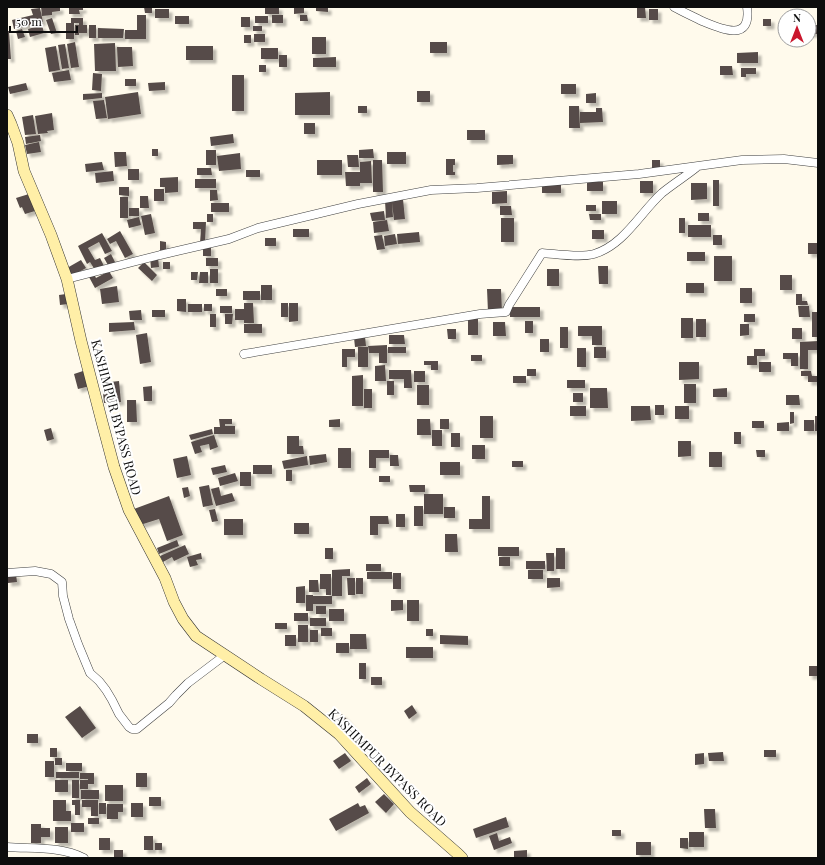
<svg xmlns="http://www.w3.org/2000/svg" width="825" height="865" viewBox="0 0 825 865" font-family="'Playfair Display',serif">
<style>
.building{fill:#564c48;filter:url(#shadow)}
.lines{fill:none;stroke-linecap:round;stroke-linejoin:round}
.minor-casing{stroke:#404040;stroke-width:9}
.secondary-casing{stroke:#2f2f2f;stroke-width:12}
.minor{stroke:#fff;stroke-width:8}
.secondary{stroke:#ffefa7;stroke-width:11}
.labels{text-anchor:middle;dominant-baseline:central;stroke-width:4;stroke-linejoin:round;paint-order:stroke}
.street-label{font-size:13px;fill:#0d0d0d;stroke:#fff}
</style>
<defs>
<filter id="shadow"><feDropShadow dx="3.5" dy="3.5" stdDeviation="1" flood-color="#0004"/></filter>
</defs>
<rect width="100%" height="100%" fill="#fffaec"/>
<path class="building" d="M41,7H60V11L52,12V15L42,16Z
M69,7H83V10H79L80,14H69Z
M144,7H152V13H145Z
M265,7H279V14H265Z
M316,7H328V12L316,11Z
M637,7H645L646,18H637Z
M40,8L43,22L14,29L12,20L33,15L31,9Z
M294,8H304V13L294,14Z
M155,9H169V18H155Z
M649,9H658V20H649Z
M137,15H146V39H125V30H137Z
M272,15H283V23H272Z
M300,15H307L308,21H300Z
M175,16H189V24H175Z
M255,16H268V23H255Z
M241,17H250V27H241Z
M52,18L57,33L51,34L46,20Z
M71,18H83V25H87V33H79V35H75V25H79V23H74V39H66V23H71Z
M763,19H771V26H763Z
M42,25L44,33L30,37L28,29Z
M89,25H96V38H89Z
M809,25H818V34H809Z
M253,26H262V31H253Z
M98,28L124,29L123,38H98Z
M22,29L25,37L18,39L16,31Z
M7,31H9L11,59H7Z
M254,34H265V42H254Z
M244,35H251V43H244Z
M312,37H326V54H312Z
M75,42L79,67L71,68L67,44Z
M430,42H447V53H430Z
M115,43L116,71H95L94,44Z
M65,44L69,68L62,69L58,45Z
M56,46L60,70L49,72L45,48Z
M186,46H213V60H186Z
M117,47H132L133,66L118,67Z
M261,48H278V59H261Z
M758,52V63H737V53Z
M279,55H287V67H279Z
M336,57V67H313V58Z
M259,65H266V72H259Z
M720,66H732L733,75H720Z
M741,68H756V74H746V77H741Z
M69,70L71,80L54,82L52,73Z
M93,73L102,74L101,91L92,90Z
M232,75H244V111H232Z
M125,79H136V86H125Z
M165,82V90L149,91L148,83Z
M26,83L28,90L10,94L8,87Z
M561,84H576V94H561Z
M417,91H430V102H417Z
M138,92L141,114L108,119L105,97Z
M330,92V115H295V93Z
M102,93V98L83,100V94Z
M596,93V103H586V94Z
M104,100L107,118L96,119L93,101Z
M358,106H367V113H358Z
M569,106H579L580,128H569Z
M596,108H602L603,122L580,123V112H596Z
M52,113L54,130L47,131L48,133L38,134L35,116Z
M33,115L36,134L25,135L22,117Z
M304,123H315V134H304Z
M467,130H485V140H467Z
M233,134L234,143L211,146L210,137Z
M40,135L41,141L26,144L25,137Z
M39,142L41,152L27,154L25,145Z
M152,149H158V156H152Z
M373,149L374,158H359V150Z
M206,150H216V165H206Z
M114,152H126L127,166L115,167Z
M387,152H406V164H387Z
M240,153L241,169L219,171L217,156Z
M347,155H358L359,167H348Z
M497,155H513V164L497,165Z
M446,159H455V165H453V172H455V175H446Z
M317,160H342V175H317Z
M373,160H382L383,192H373Z
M652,160H660V168H652Z
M371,161L372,183H360V186H346L345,172H360V162Z
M102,162L104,170L86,172L85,164Z
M197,168H211L212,175H197Z
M128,169H139V180H128Z
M246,170H260V177H246Z
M113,171L114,181L96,183L95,173Z
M178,177V192L165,193V187H160V178Z
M195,179H216V188H195Z
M713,180H719V206H713Z
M640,181H653V193H640Z
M587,182H603V191H587Z
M691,183H707V199L691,200Z
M542,185H561V193H542Z
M119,187H129V196L119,195Z
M154,189H164V201H154Z
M210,190H217L218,200L210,201Z
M507,191V203L492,204V192Z
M29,194L35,211L25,214L22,207L20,208L16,198Z
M140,196H148L149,208H140Z
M120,197H128V218H120Z
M403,199L405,219L394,220L392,203L393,217L386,218L385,201Z
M602,201H617V214H602Z
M211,203H229V212H211Z
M586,205H596V211H586Z
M500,206H511L512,215H500Z
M129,208H139V216H129Z
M384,211L385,220L372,221L370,213Z
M698,213H709V221H698Z
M151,214L155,233L145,235L141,216Z
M207,214H213V222H207Z
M589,214H601V220H590Z
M139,217L141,225L129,228L127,220Z
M501,218H514V242H501Z
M679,218H685V233H679Z
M387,220L389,231L374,233L373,222Z
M193,222H206L205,243H200L201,229H193Z
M688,225H711V237H688Z
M293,229H309V237H293Z
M592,230H604V239H592Z
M120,231L133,254L125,258L116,241L110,244L107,239Z
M419,232L420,242L398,244L397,234Z
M102,233L112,251L105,254L99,242L88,248L95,260L100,258L104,266L95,270L90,262L87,264L78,246Z
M395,234L397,244L385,246L384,236Z
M382,235L385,249L377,250L374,236Z
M713,235H722V245H713Z
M265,238H276V246H265Z
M160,241L166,242V252L160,251Z
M808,243H818V254H808Z
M203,246H211V256H203Z
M687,252H705V261H687Z
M111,254L116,264L109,267L104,258Z
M714,256H732V281H714Z
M158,257L159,267L151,268L150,258Z
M206,258H218V266H206Z
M81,260L86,268L72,276L67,268Z
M144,262L157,275L152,281L138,268Z
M163,262H170V269H163Z
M598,266H608V284H599Z
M210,269H218V283H210Z
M547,269H559V286H547Z
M109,271L113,278L95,288L89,277L94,274L96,278Z
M191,272H198L197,280H191Z
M200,272H208V283H199Z
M780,275H792V290H780Z
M686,283H704V293H686Z
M261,285H272V300H261Z
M117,286L119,302L102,304L100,289Z
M740,288H752V303H740Z
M216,289H227V296H216Z
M487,289H501L502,312H488Z
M243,291H260V300H243Z
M66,294L68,304L60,305L59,295Z
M796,294H802V301H807L808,305H796Z
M177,299H186V312L177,311Z
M244,303H253L254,323H244V320H235V309H244Z
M281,303H288V317H281Z
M289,303H298V321L289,322Z
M188,304H202V312H188Z
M204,304H212V311H204Z
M220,306H232V313H220Z
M798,306H809L810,317H799Z
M510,307H540V317H510Z
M141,310L142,320H130L129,311Z
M152,310H165V317H152Z
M812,312H818V337H812Z
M210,314H216V327H210Z
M225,314H233L232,324H225Z
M744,314H755V322H744Z
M468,318H478V335H468Z
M681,318H693V338H681Z
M696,319H706V337H696Z
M525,321H533V333H525Z
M134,322L135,330L109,332V323Z
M493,322H505L506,336H493Z
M244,324H262V333H244Z
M740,324H749V335L740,336Z
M578,326H602V345H592V336H578Z
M560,327H568V348H560Z
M792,328H802V339H792Z
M447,329H456V339H448Z
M147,333L151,362L140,364L136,335Z
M389,335H404L405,344H389Z
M365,336L366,346L355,347L354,338Z
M540,339H549V352H540Z
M818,341V350H808V369H800V342Z
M387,345V363H379V353H369L368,346Z
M358,347H368V367H358Z
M388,347H406V353H388Z
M594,347H606V358H594Z
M577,348H586V367H577Z
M342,349H355V357H347V367H342Z
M754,349H765V356H757V365H747V356H754Z
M783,353H798V366H791V359H783Z
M471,355H482V361H471Z
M424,361H438V370H431V365H424Z
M679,362H699V379L679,380Z
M759,362H771V372H759Z
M385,365L386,381H375V366Z
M527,369H536V376H527Z
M86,370L90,386L78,389L74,374Z
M389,370H411L412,388H404V379H389Z
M414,371H425V382H414Z
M801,371H811L812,376H818V382H808V376H801Z
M363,375V406H352V376Z
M513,376H526V383H513Z
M567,380H585V388H567Z
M119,381L121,402L104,403L102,383Z
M387,381H394V395H387Z
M684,384H696V403H684Z
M417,385H429V405H417Z
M152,386V401H144L143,387Z
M590,388H607L608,408H590Z
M727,388V397H713V389Z
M364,389H372V408H364Z
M573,393H583V402H573Z
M786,395H799L800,405H786Z
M127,400H136L137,422H127Z
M655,405H664V415H655Z
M570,406H586V416H570Z
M631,406H650L651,420L631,421Z
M675,406H689V419H675Z
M790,412H794V423L790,424Z
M480,416H493V438H480Z
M815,416H818V431H815Z
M219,419H232V424H225V426H235V434H214V427H220Z
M340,419V427H329V420Z
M417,419H430L431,435H417Z
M440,419H449V429H440Z
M804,420H814V431H804Z
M752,421H764V428H752Z
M789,422V431H777V423Z
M51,428L54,439L47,441L44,430Z
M212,429L213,434L191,440L189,435Z
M432,430H442V446H432Z
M734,432H741V444H734Z
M451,433H460V447H451Z
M214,435L218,447L210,450L209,444L200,446L202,452L195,454L191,442Z
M287,436H299V446H303L304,454H287Z
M678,441H691V456L678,457Z
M472,445H485V459H472Z
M338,448H351V468H338Z
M369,450H389V458H376V468H369Z
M756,450H765V457H757Z
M709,452H722V467H709Z
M326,454L327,462L310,465L309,456Z
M390,455H398L399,466H390Z
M187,456L191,475L177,478L173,459Z
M307,456L308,465L284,469L282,461Z
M512,461H523V467H512Z
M440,462H460V475H440Z
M225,465L227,472L213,475L211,468Z
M253,465H272V474H253Z
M286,470H292V481H286Z
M240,472H251V486H240Z
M235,473L238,481L220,486L218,478Z
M379,476H390V482H379Z
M209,485L213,505L203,507L199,487Z
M409,485H425V492H410Z
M188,487L190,496L184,498L182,488Z
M219,487L221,496L232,493L235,501L216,506L211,489Z
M424,494H443V514H424Z
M169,496L183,535L167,541L159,519L140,525L134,509Z
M482,496H490V529H469V519H482Z
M414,506H423V526H414Z
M444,507H455V518H444Z
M215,509L218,521L212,522L209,510Z
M396,514H405V527H396Z
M370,516H388L389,524H378V535H370Z
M224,519H243V535H224Z
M294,523H309V534H294Z
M445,534H457L458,552H445Z
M177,540L179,546L159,554L157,548Z
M185,545L189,554L174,561L172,557L163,562L160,556Z
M498,547H519V556H498Z
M325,548H333V559H325Z
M556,548H565V569H556Z
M201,553L202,559L196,560L198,565L190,567L187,557Z
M546,553H554V571H547Z
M499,557H510V566H499Z
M526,561H545V569H526Z
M366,564H381V571H366Z
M350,569V576H342V596H332V570Z
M528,570H543V579H528Z
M367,572H392V579H367Z
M393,573H401V589H393Z
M16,574L17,582L8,583L7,575Z
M320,574H331V595H326V589H320Z
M347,578H355V595H348Z
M356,578H363V594H356Z
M547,578H560V587L547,588Z
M309,580H318L319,592H309Z
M305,586V603H296V587Z
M306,595H313V611H306Z
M313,596H332V604H313Z
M391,600H403V610L391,611Z
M407,600H419V621H407Z
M316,606H326V614H316Z
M329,609H344V621H329Z
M294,613H308V621H294Z
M310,618H326V626H310Z
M275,623H287V629H275Z
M298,625H308V642H298Z
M321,628H332V636H321Z
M426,629H433V636H426Z
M310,630H318V642H310Z
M350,634H366L367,649H350Z
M285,635H296V646H285Z
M440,635L468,636V645L440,644Z
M336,643H349V653H336Z
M406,647H433V658H406Z
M359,663H366V679H359Z
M809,666H817V676H809Z
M371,677H382V685H371Z
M412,705L417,713L409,719L404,711Z
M80,706L96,728L82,738L65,717Z
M342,714L353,726L346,732L335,721Z
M27,734H38V743H27Z
M50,748H57V757H50Z
M764,750H776V757H764Z
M723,752L724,761H709L708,753Z
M345,753L351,761L339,769L333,761Z
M704,753V764L695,765V754Z
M55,758H62V765H55Z
M45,761H54V777H45Z
M66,763H82V771H66Z
M56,772H79V778H56Z
M80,773H94V784H88V779H80Z
M136,773H147V787H136Z
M367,778L371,784L359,793L355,787Z
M55,780H68V792H55Z
M72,780H79V798H72Z
M80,780H88V789H80Z
M105,785H123V801H105Z
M81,790H99V799H81Z
M384,794L394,804L386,813L375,802Z
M149,797H161V806H149Z
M53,800H66V811H71V821H53Z
M72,800H80V815H75V805H72Z
M82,800H98V816H91V807H82Z
M99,803H106V814H99Z
M131,803H143V817H131Z
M358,803L360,807L365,805L369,813L336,831L329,819Z
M107,804H123V812H118V819H107Z
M704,809H715L716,828H705Z
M506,817L509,827L476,838L473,829Z
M88,818H99V824H88Z
M71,823H84V832H71Z
M31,824H41V828H50V837H41V843H31Z
M55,827H68V843H55Z
M612,830H621V836H612Z
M689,832H704V847H689Z
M497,833L499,841L510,837L512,843L494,850L489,836Z
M144,836H153V850H144Z
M99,838H110V850H99Z
M680,838H688V849L680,848Z
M636,842H651V855H636Z
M155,843H162V850H155Z
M114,850H123V857H114Z
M527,850V858H514V851Z"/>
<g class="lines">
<g class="minor-casing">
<path id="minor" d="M674,7C683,12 692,16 702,21C721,29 752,43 747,7
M67,279L160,255L229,239L258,228L358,204L431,190L477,188L639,174L742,160L784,159L818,163
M244,354L480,314L506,312L509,305L542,253C557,254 580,258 594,254C624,245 640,213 662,193C673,184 686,176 697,167
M7,573L35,571L51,574L62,582L63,596L69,619L78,644L90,673L99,681L106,690L112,700L119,714L129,727L132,729H137L169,703L176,695L188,683L225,655
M7,847C33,849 60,846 84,858"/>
</g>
<g class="secondary-casing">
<path id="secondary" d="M7,115L11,124L18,143L24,171L51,235L67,279L81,341L102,422L114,467L129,510L165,578L174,602L183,619L196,636L261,679L304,706L339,734L410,812L458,854L462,858"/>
</g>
<use href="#minor" class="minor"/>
<use href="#secondary" class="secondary"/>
</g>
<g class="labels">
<g class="street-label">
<text transform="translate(117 417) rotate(75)">KASHIMPUR BYPASS ROAD</text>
<text transform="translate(388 767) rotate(45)">KASHIMPUR BYPASS ROAD</text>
</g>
</g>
<rect width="825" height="865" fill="none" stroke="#0d0d0d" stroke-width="16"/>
<g transform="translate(797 28)"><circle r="19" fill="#ffffff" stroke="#9e9e9e"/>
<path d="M0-3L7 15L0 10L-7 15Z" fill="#ca172d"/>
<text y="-6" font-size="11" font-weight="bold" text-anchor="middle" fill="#0d0d0d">N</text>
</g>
<path d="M10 26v6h67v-6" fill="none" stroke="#0d0d0d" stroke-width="2"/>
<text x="16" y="26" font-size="12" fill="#0d0d0d" stroke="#ffffff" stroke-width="3" paint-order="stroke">50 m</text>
</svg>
